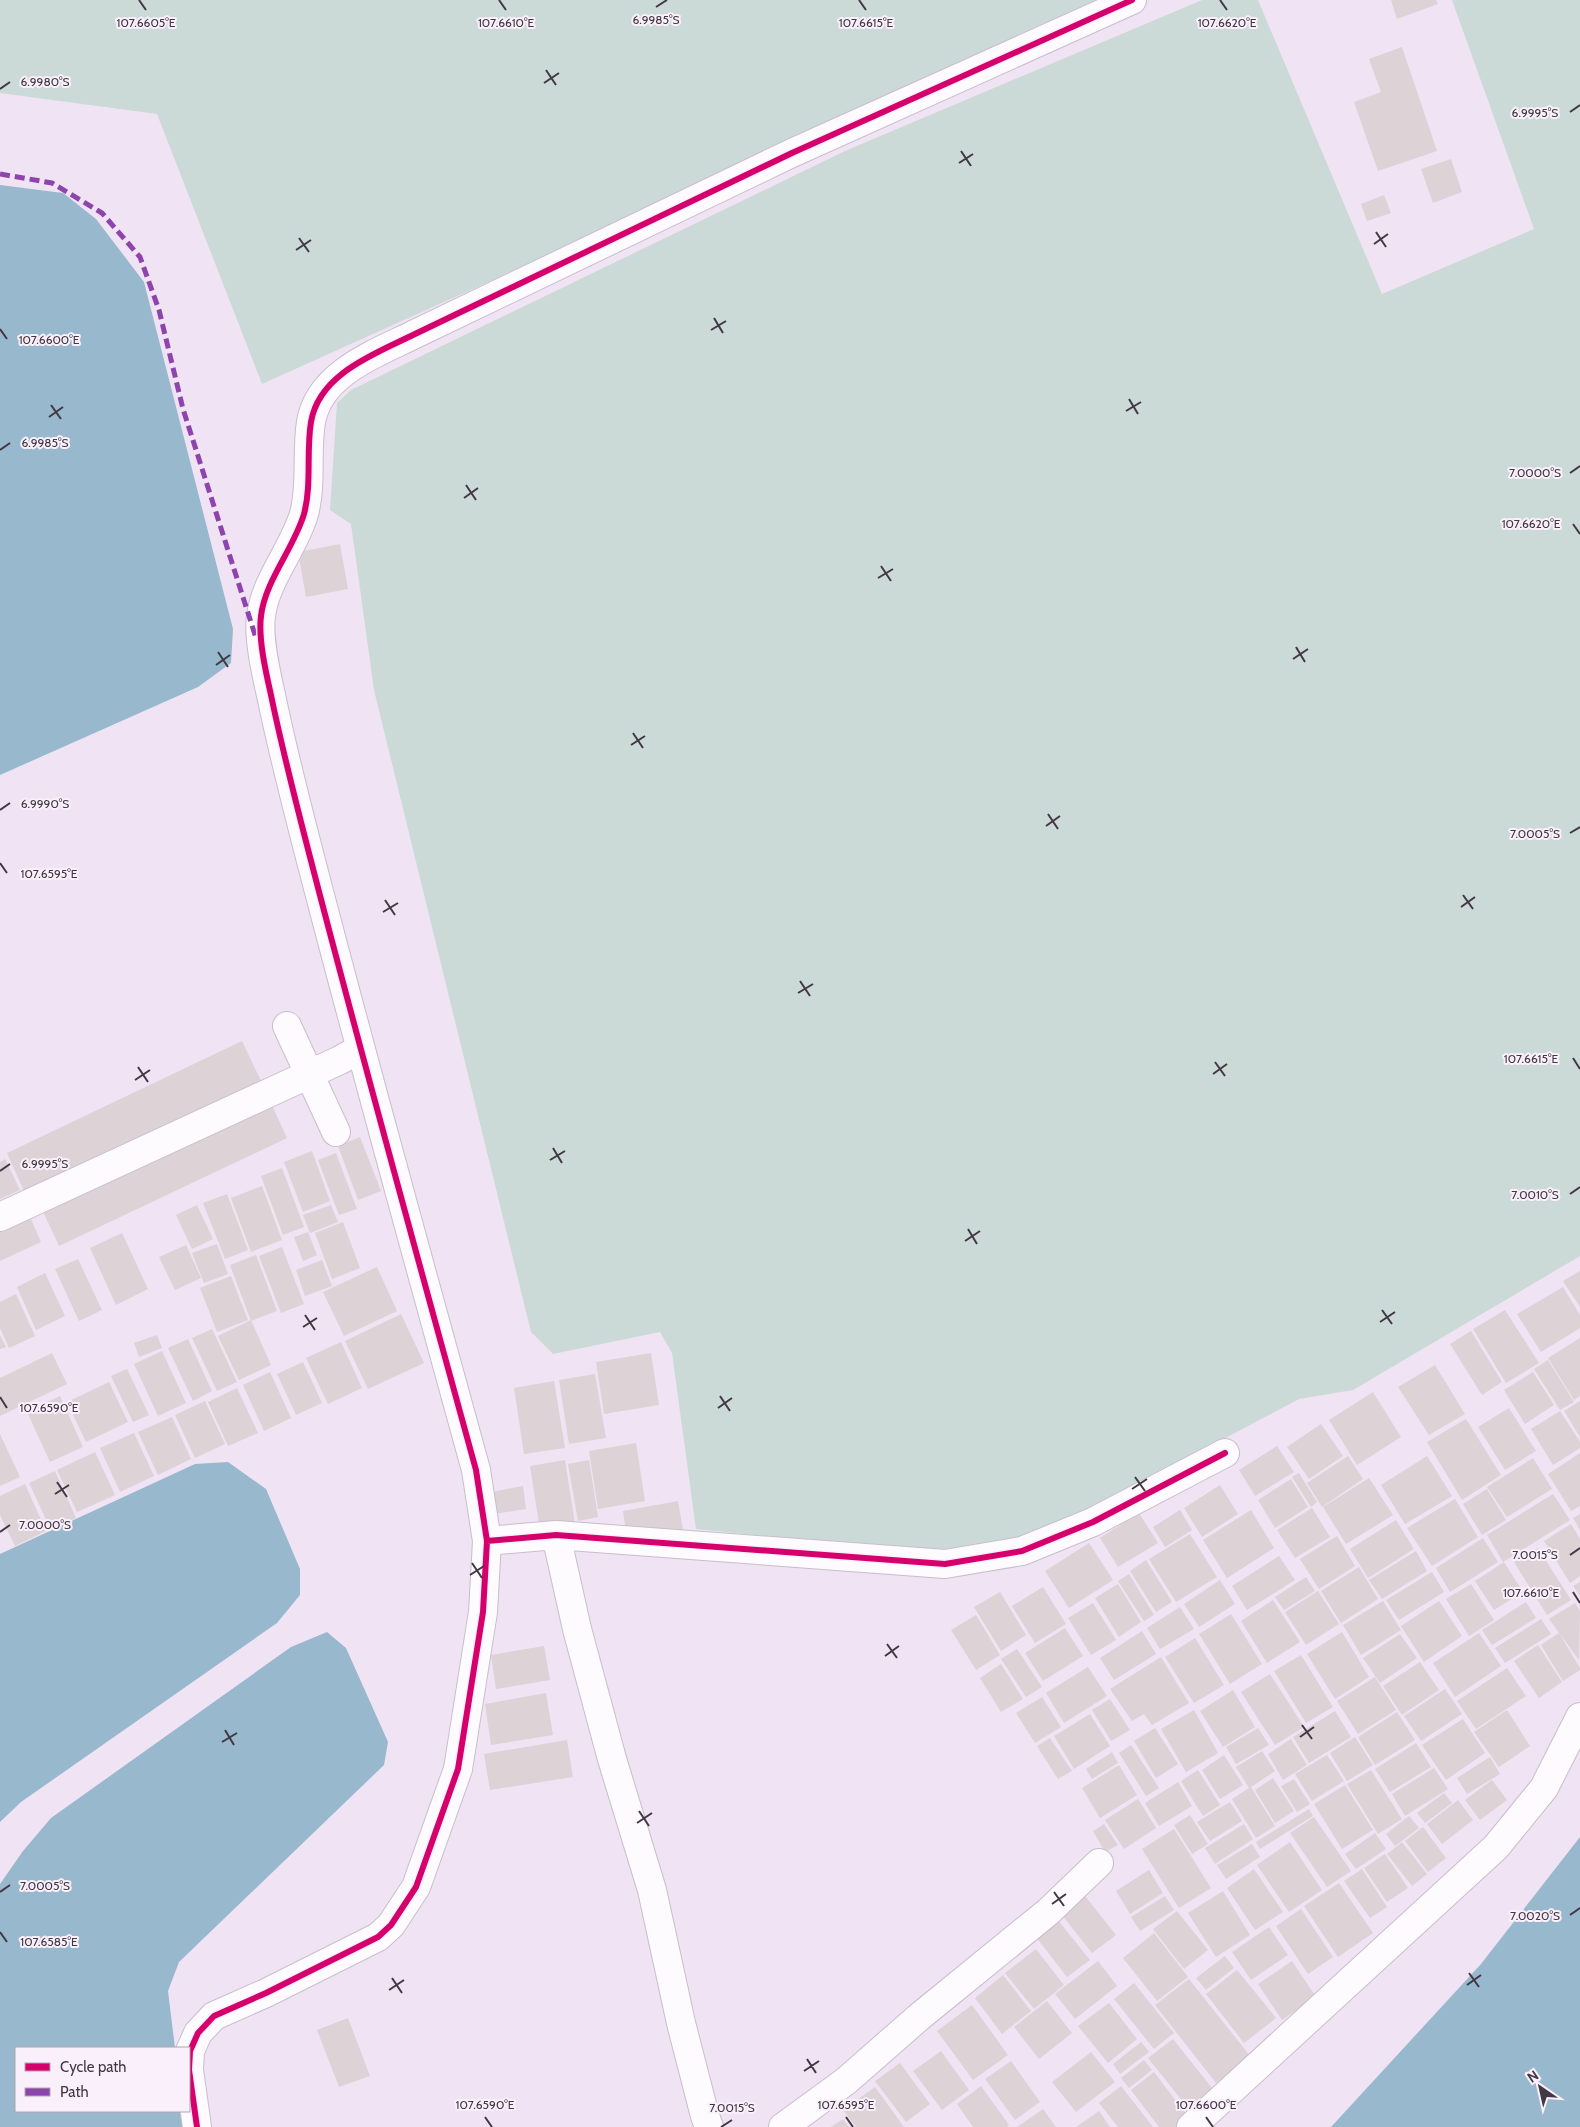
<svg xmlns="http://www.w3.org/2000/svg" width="1580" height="2127" viewBox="0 0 1580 2127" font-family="Cabin,sans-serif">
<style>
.green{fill:#cbdad7}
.water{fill:#97b8cd}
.building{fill:#ddd2d6}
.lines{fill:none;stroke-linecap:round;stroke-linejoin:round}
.minor-casing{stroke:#c8becb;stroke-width:30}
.minor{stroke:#fdfbfd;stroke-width:28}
.quiet{stroke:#8e44ad;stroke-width:5;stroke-dasharray:10 5;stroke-linecap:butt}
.cycleway-casing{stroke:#f9f0fb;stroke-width:9}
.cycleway{stroke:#d6006c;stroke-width:6}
.ticks{fill:none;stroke:#413843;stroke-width:2}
.ticks-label{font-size:12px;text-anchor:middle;fill:#413843;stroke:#f9f0fb;stroke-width:4;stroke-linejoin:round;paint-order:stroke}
</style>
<rect width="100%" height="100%" fill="#f0e3f4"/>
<path class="green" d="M0,0H1115L262,384L157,114L0,93Z
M1202,0H1258L1382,294L1534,229L1452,0H1580V1256L1353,1390L1299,1399L1051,1531L982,1547L911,1551L696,1529L672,1353L660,1332L553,1354L531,1332L374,690L351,524L330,510L337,403L351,390L845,151Z"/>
<path class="water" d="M0,185L63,193L96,219L144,282L233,629L231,663L198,687L0,775Z
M228,1462L266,1489L300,1569V1595L277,1623L21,1802L0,1822V1554L195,1464Z
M327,1632L346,1648L388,1742L384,1765L179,1962L168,1991L175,2048H16V2111H182L184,2127H0V1884L23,1851L51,1818L291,1647Z
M1580,1837V2127H1331L1481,1964Z"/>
<path class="building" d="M1391,0H1436L1438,4L1397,19Z
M1402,47L1437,151L1378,171L1354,102L1381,92L1369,59Z
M1451,159L1462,192L1433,203L1421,169Z
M1384,195L1391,213L1367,221L1361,204Z
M340,544L348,589L306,597L298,552Z
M242,1041L261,1081L25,1193L7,1153Z
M269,1099L287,1138L59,1246L41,1207Z
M360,1137L381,1191L358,1200L338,1146Z
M312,1151L330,1201L303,1212L284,1162Z
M336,1153L357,1209L339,1215L318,1160Z
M5,1159L20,1190L0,1199V1162Z
M282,1168L304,1227L283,1235L261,1176Z
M262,1186L282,1240L251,1252L231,1198Z
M227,1194L248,1250L225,1259L203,1203Z
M197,1205L213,1239L192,1249L176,1215Z
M331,1205L338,1222L310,1233L303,1215Z
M30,1217L41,1242L0,1261V1231Z
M343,1222L360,1268L332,1279L315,1233Z
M308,1232L317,1255L303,1261L294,1237Z
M122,1233L148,1289L116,1305L90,1248Z
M217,1244L228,1274L204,1283L192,1253Z
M186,1245L201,1278L175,1290L159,1257Z
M282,1247L304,1304L281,1313L259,1256Z
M256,1255L277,1311L251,1321L230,1265Z
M78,1259L102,1310L79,1321L55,1269Z
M322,1260L332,1286L305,1296L296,1270Z
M377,1267L397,1311L344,1336L323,1292Z
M1580,1271V1307L1563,1281Z
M45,1273L65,1316L36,1330L17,1287Z
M231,1276L248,1320L217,1332L200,1288Z
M1563,1287L1580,1315V1328L1541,1352L1517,1314Z
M16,1294L35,1336L9,1348L0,1328V1302Z
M1505,1310L1539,1363L1506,1383L1473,1329Z
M401,1314L424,1363L368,1389L345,1341Z
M251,1320L271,1365L239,1380L218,1336Z
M212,1329L237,1382L217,1391L192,1338Z
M1471,1331L1502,1382L1482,1395L1450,1344Z
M0,1335L6,1347L0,1349Z
M157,1335L162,1348L139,1357L134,1343Z
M1580,1338V1396L1574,1400L1548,1358Z
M188,1339L212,1391L193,1401L168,1348Z
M341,1342L362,1388L328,1404L306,1358Z
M162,1351L186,1403L158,1416L134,1364Z
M52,1353L67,1384L0,1416V1378Z
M651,1353L659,1405L604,1414L596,1362Z
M1548,1360L1574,1402L1560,1410L1534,1369Z
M303,1362L322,1403L296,1415L277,1374Z
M1435,1365L1465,1414L1429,1435L1398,1387Z
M127,1369L149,1415L133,1422L111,1376Z
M270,1372L291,1418L264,1431L243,1385Z
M1533,1372L1554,1405L1525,1424L1504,1390Z
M595,1374L606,1438L569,1444L559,1380Z
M554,1381L565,1448L524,1454L514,1388Z
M109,1382L128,1422L86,1442L67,1402Z
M237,1388L258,1433L228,1446L208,1402Z
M1373,1392L1401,1437L1357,1465L1329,1420Z
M60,1396L83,1447L50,1462L27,1412Z
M205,1401L225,1444L195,1458L175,1415Z
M1580,1401V1437L1564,1411Z
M1509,1408L1536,1451L1505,1470L1478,1427Z
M1560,1411L1580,1442V1448L1553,1465L1531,1429Z
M172,1417L191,1459L158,1475L138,1432Z
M1466,1419L1501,1475L1462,1500L1427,1442Z
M1321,1424L1343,1456L1309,1479L1287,1447Z
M134,1433L154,1476L120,1492L100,1448Z
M0,1434L20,1477L0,1486Z
M636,1443L645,1501L598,1509L589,1451Z
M1277,1446L1294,1472L1255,1496L1239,1470Z
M95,1452L115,1495L77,1512L57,1470Z
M1580,1453V1506L1571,1511L1548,1474Z
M1348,1456L1363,1479L1322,1507L1307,1483Z
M1427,1456L1452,1496L1405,1524L1381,1485Z
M1533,1458L1552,1489L1507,1517L1487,1487Z
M565,1460L575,1524L540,1530L530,1466Z
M589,1460L598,1517L578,1521L568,1464Z
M55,1471L76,1518L51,1530L29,1483Z
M1299,1473L1317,1502L1311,1507L1292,1477Z
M1369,1478L1393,1515L1346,1544L1323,1507Z
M1291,1479L1308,1507L1275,1528L1258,1500Z
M25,1484L46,1531L15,1546L0,1515V1496Z
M1220,1485L1238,1514L1202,1537L1184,1508Z
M523,1486L526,1509L494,1514L491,1492Z
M1487,1489L1506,1520L1482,1535L1463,1504Z
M1553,1494L1570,1520L1503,1562L1487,1535Z
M1455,1499L1478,1537L1432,1566L1407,1528Z
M678,1501L683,1530L627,1539L623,1511Z
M1312,1508L1330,1537L1295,1558L1277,1530Z
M1180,1510L1192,1530L1165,1547L1153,1527Z
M1251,1510L1274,1548L1227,1578L1203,1540Z
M1139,1513L1158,1543L1118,1567L1100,1538Z
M1580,1514V1530L1573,1518Z
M1396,1520L1414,1549L1368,1578L1350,1549Z
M1571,1524L1580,1539V1576L1570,1583L1544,1541Z
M1190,1534L1217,1577L1176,1602L1149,1559Z
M1337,1536L1355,1566L1319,1589L1300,1559Z
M1483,1538L1498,1562L1450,1592L1436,1568Z
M1089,1543L1113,1580L1069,1608L1045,1571Z
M1538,1548L1571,1600L1547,1615L1514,1562Z
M1416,1551L1427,1571L1382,1599L1369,1580Z
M1279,1556L1295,1580L1247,1610L1232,1586Z
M1146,1560L1172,1602L1156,1612L1130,1571Z
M1504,1562L1523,1592L1494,1610L1475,1581Z
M1359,1567L1378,1599L1341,1623L1321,1591Z
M1432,1572L1444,1592L1399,1620L1386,1600Z
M1129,1574L1154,1615L1144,1621L1118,1581Z
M1306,1577L1315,1591L1284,1610L1275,1597Z
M1220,1580L1235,1604L1199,1627L1184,1604Z
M1580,1582V1596L1573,1586Z
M1118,1584L1141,1622L1119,1637L1095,1598Z
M1471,1584L1494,1620L1469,1636L1446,1599Z
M1043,1587L1066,1624L1035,1643L1012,1606Z
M1318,1591L1339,1624L1306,1645L1285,1612Z
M1000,1592L1026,1635L1001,1651L974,1607Z
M1273,1600L1300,1642L1267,1663L1241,1621Z
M1383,1601L1401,1630L1361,1655L1343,1625Z
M1439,1601L1462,1636L1424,1662L1401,1626Z
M1526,1602L1536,1618L1492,1645L1482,1630Z
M1093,1603L1116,1640L1091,1655L1068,1618Z
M1575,1603L1580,1611L1579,1660L1549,1619Z
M1180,1607L1194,1629L1160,1649L1147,1628Z
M1231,1614L1262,1664L1230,1684L1199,1634Z
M976,1615L1000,1655L976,1670L951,1630Z
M1541,1619L1551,1634L1505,1663L1495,1648Z
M1065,1628L1083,1656L1043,1681L1025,1653Z
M1142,1631L1156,1654L1114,1680L1100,1658Z
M1342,1632L1369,1677L1335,1699L1307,1654Z
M1479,1633L1501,1666L1455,1697L1433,1663Z
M1559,1633L1580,1668V1670L1563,1681L1541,1645Z
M1400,1634L1417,1658L1380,1683L1363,1658Z
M1195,1638L1224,1685L1194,1703L1165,1657Z
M1538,1645L1562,1682L1539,1698L1514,1661Z
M544,1646L550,1680L496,1689L491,1655Z
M1017,1649L1042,1687L1026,1697L1001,1659Z
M1301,1655L1333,1707L1306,1723L1274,1671Z
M1161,1657L1189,1703L1152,1725L1144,1714L1132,1721L1110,1689Z
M1420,1662L1439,1690L1402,1715L1383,1686Z
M1001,1664L1023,1699L1001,1712L980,1678Z
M1088,1667L1107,1696L1064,1723L1046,1693Z
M1507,1668L1526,1696L1476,1729L1457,1701Z
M1270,1674L1304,1727L1275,1745L1241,1692Z
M1375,1677L1396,1710L1358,1734L1337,1701Z
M1445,1689L1462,1714L1421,1741L1404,1716Z
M1233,1690L1255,1727L1223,1747L1200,1711Z
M546,1693L553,1735L491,1745L485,1704Z
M1042,1697L1061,1727L1035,1743L1016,1713Z
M1110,1699L1130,1730L1111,1741L1092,1710Z
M1194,1710L1218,1753L1186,1772L1161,1729Z
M1507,1710L1530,1746L1499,1767L1474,1732Z
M1335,1711L1351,1737L1309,1763L1293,1737Z
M1397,1712L1415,1740L1375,1765L1358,1737Z
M1090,1714L1110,1746L1074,1769L1054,1736Z
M1463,1719L1485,1753L1446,1780L1422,1745Z
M1155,1728L1178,1764L1156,1778L1134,1741Z
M1258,1728L1269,1745L1236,1764L1226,1747Z
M1355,1737L1373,1765L1347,1781L1330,1753Z
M1050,1738L1072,1771L1058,1779L1037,1746Z
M1291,1739L1307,1765L1283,1780L1268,1754Z
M567,1740L573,1777L490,1790L484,1754Z
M1416,1743L1431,1767L1390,1792L1375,1769Z
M1131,1745L1159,1788L1146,1796L1119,1753Z
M1262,1751L1275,1771L1251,1787L1275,1826L1256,1838L1232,1799L1249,1788L1236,1767Z
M1112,1752L1118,1763L1092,1779L1086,1769Z
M1224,1755L1243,1785L1220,1799L1202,1770Z
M1327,1755L1344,1781L1312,1801L1295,1774Z
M1490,1757L1500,1774L1467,1794L1457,1778Z
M1119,1765L1137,1795L1100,1818L1082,1788Z
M1434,1768L1448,1789L1405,1816L1392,1794Z
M1198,1770L1220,1805L1203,1816L1181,1781Z
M1371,1770L1402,1819L1378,1834L1347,1784Z
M1273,1778L1294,1811L1275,1823L1255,1790Z
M1294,1779L1310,1804L1297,1812L1281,1786Z
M1492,1780L1507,1800L1480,1820L1465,1800Z
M1178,1782L1192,1806L1159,1826L1145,1803Z
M1345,1785L1373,1830L1342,1849L1314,1804Z
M1444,1793L1452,1803L1425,1823L1417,1813Z
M1138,1799L1156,1828L1124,1849L1105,1820Z
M1458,1800L1473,1820L1442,1844L1427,1824Z
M1230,1802L1242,1821L1210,1841L1197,1822Z
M1309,1809L1313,1816L1260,1849L1256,1842Z
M1190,1815L1208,1844L1192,1854L1174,1825Z
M1409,1816L1419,1828L1395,1846L1386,1834Z
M1314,1817L1351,1871L1327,1887L1290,1833Z
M1104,1824L1118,1845L1105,1852L1093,1831Z
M1244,1824L1253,1839L1215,1864L1205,1848Z
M1423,1827L1446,1858L1428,1872L1405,1841Z
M1174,1829L1211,1888L1179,1908L1142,1849Z
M1375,1833L1386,1849L1356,1869L1345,1854Z
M1290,1842L1322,1890L1289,1912L1257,1865Z
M1402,1842L1427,1874L1412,1886L1387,1854Z
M1252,1844L1260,1857L1226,1879L1217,1865Z
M1385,1854L1408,1888L1387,1902L1364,1868Z
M1254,1869L1283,1912L1255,1930L1227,1888Z
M1362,1869L1387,1907L1370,1918L1344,1881Z
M1149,1870L1163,1893L1130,1914L1116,1891Z
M1339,1883L1373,1933L1338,1957L1304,1906Z
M1223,1891L1250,1935L1216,1957L1188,1913Z
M1085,1896L1116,1935L1092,1953L1062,1915Z
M1165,1896L1174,1910L1140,1931L1131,1917Z
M1301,1909L1333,1957L1308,1974L1276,1926Z
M1177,1911L1208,1950L1184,1969L1153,1929Z
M1057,1919L1090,1960L1067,1977L1036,1937Z
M1269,1927L1288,1955L1251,1980L1232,1952Z
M1154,1933L1188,1977L1157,2001L1123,1958Z
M1036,1949L1064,1985L1034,2009L1005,1973Z
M1225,1956L1234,1968L1206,1990L1196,1978Z
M1098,1961L1117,1986L1075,2019L1055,1994Z
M1292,1961L1316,1997L1282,2020L1258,1984Z
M1237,1970L1276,2018L1244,2043L1206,1994Z
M1003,1975L1031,2011L1002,2034L975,1998Z
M1189,1979L1250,2056L1216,2083L1155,2005Z
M1134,1983L1174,2033L1154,2049L1114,1999Z
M1047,2001L1072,2033L1039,2059L1014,2027Z
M1109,2003L1137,2039L1108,2063L1078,2026Z
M972,2005L1008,2055L973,2080L937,2031Z
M348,2018L370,2076L339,2087L317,2030Z
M1173,2039L1212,2088L1188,2108L1148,2058Z
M1141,2042L1149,2052L1120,2074L1113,2064Z
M941,2051L969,2090L942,2110L913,2071Z
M1091,2052L1115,2082L1076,2112L1052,2082Z
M1144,2060L1152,2070L1129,2088L1121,2078Z
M1011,2061L1040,2102L1015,2120L985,2079Z
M900,2063L930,2104L906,2122L875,2081Z
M1154,2072L1189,2118L1178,2127H1159L1131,2090Z
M981,2086L1009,2125L1007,2127H973L957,2104Z
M1121,2086L1153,2127H1118L1099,2103Z
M875,2087L904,2127H856L843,2110Z
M1043,2109L1056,2127H1017Z
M1099,2111L1110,2127H1076Z
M843,2119L849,2127H831Z"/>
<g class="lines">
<g class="minor-casing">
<path id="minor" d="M287,1026L336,1132
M0,1217L340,1060L360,1049
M556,1535L577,1629L612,1759L652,1890L681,2023L705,2116L709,2127
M487,1541L556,1535L945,1564L1022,1551L1093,1522L1225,1453
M197,2127L189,2070L190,2051L198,2033L214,2016L266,1993L378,1937L391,1925L416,1887L458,1769L483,1612L487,1541L476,1470C420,1266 363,1062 310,857C296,803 282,749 271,695C266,673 258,638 261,616C265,581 294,548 304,514C312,484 306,452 311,422C319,373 377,353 415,334L792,153L1132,0
M783,2127L846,2081L919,2017L1048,1912L1099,1863
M1191,2127L1496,1847L1544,1788L1580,1717"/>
</g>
<use href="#minor" class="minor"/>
<path class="quiet" d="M0,174L52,183L102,213L140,257L159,310L183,409L256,638"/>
<g class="cycleway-casing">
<path id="cycleway" d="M487,1541L556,1535L945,1564L1022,1551L1093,1522L1225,1453
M197,2127L189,2070L190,2051L198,2033L214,2016L266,1993L378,1937L391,1925L416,1887L458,1769L483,1612L487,1541L476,1470C420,1266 363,1062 310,857C296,803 282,749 271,695C266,673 258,638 261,616C265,581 294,548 304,514C312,484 306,452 311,422C319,373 377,353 415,334L792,153L1132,0"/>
</g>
<use href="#cycleway" class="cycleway"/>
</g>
<path class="ticks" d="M139,0L146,10M499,0L506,10M859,0L866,10M1220,0L1227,10M656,7L667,0M546,70L556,85M544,83L559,73M0,89L10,82M1570,112L1580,105M961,151L971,166M959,163L973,154M1376,232L1386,247M299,238L309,252M1374,244L1388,234M296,250L311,240M714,318L723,333M0,329L7,339M711,330L726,321M1129,399L1138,414M51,405L61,419M1126,411L1141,402M49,417L63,407M0,450L10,443M1570,473L1580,466M466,485L476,500M464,498L478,488M1573,524L1580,534M881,566L891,581M878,578L893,569M1296,647L1305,662M218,652L228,667M1293,659L1308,649M216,665L230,655M633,733L643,748M631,745L645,736M0,810L10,803M1048,814L1058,829M1046,826L1060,816M1570,833L1580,827M0,863L7,873M1463,895L1473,909M385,900L395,915M1461,907L1475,897M383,912L398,903M800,981L810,996M798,993L813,984M1573,1058L1580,1069M1215,1062L1225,1076M138,1067L148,1082M1213,1074L1227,1064M135,1080L150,1070M553,1148L562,1163M550,1160L565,1151M0,1171L10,1164M1570,1194L1580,1187M968,1229L977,1244M965,1241L980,1231M1382,1310L1392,1324M305,1315L315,1330M1380,1322L1395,1312M303,1327L317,1318M720,1396L730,1411M0,1397L7,1408M718,1408L732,1398M1135,1477L1145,1491M57,1482L67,1497M1132,1489L1147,1479M55,1494L69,1485M0,1532L10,1525M1570,1555L1580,1548M472,1563L482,1578M470,1575L484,1566M1573,1592L1580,1603M887,1644L897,1658M885,1656L899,1646M1302,1725L1312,1739M225,1730L234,1745M1300,1737L1314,1727M222,1742L237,1733M639,1811L649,1826M637,1823L652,1813M0,1892L10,1885M1054,1892L1064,1906M1052,1904L1066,1894M1570,1915L1580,1908M0,1932L7,1942M1469,1973L1479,1987M392,1978L402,1993M1467,1985L1481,1975M389,1990L404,1980M807,2059L816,2073M804,2071L819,2061M485,2117L492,2127M846,2117L853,2127M1206,2117L1213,2127M721,2127L732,2120"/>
<g class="ticks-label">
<text x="656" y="24">6.9985°S</text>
<text x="146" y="27">107.6605°E</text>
<text x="506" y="27">107.6610°E</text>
<text x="866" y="27">107.6615°E</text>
<text x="1227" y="27">107.6620°E</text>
<text x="45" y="86">6.9980°S</text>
<text x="1535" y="117">6.9995°S</text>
<text x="49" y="344">107.6600°E</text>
<text x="45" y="447">6.9985°S</text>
<text x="1535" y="477">7.0000°S</text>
<text x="1531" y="528">107.6620°E</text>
<text x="45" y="808">6.9990°S</text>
<text x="1535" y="838">7.0005°S</text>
<text x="49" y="878">107.6595°E</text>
<text x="1531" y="1063">107.6615°E</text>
<text x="45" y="1168">6.9995°S</text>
<text x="1535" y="1199">7.0010°S</text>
<text x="49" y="1412">107.6590°E</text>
<text x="45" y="1529">7.0000°S</text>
<text x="1535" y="1559">7.0015°S</text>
<text x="1531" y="1597">107.6610°E</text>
<text x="45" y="1890">7.0005°S</text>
<text x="1535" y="1920">7.0020°S</text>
<text x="49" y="1946">107.6585°E</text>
<text x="485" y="2109">107.6590°E</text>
<text x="846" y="2109">107.6595°E</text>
<text x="1206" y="2109">107.6600°E</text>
<text x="732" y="2112">7.0015°S</text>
</g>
<rect x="15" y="2047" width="175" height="65" fill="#f9f0fb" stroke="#afa6b1"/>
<rect x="25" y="2063" width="25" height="8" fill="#d6006c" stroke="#afa6b1"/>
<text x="60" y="2072" font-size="15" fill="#413843">Cycle path</text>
<rect x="25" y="2088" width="25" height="8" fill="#8e44ad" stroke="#afa6b1"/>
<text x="60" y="2097" font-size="15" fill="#413843">Path</text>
<g transform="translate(1540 2087) rotate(326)" stroke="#f9f0fb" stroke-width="4" paint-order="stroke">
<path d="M0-4L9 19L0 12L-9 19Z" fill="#413843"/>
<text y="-8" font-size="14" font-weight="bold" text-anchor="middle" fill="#413843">N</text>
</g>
</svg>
